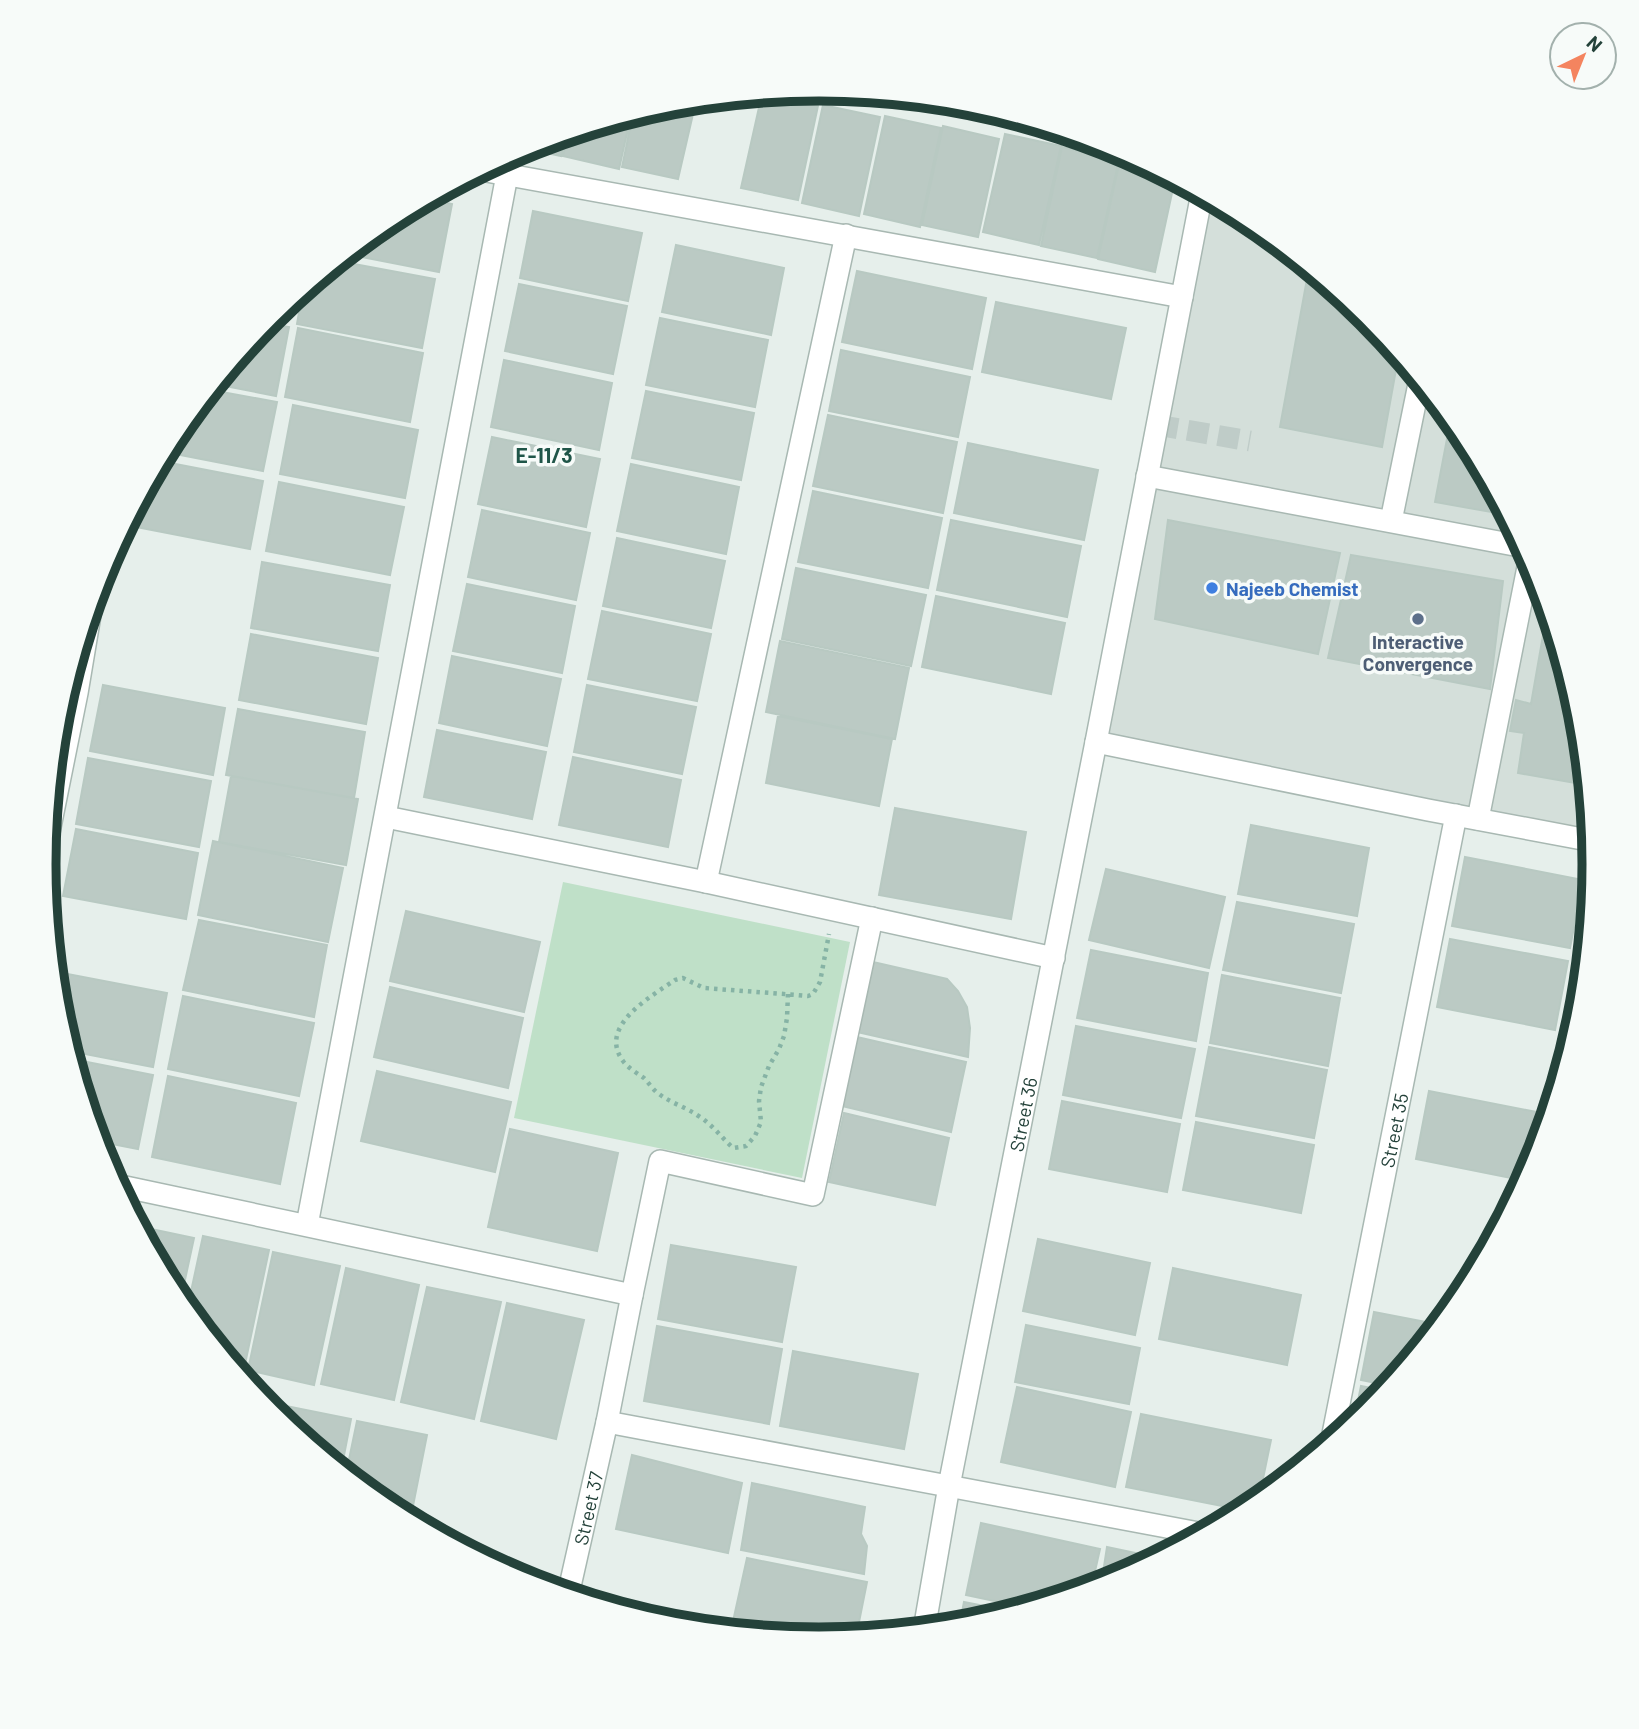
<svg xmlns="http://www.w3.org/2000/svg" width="1639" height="1729" viewBox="0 0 1639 1729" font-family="Barlow,sans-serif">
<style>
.built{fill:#d4dfda}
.green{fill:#bfe0c8}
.building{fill:#bbcac4;stroke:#b8c9c2;stroke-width:2}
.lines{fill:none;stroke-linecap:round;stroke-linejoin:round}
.minor-tunnel{stroke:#bfccc8;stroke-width:21;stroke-dasharray:21 10;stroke-linecap:butt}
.minor-casing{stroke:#a8b8b2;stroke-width:24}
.path{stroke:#86b3a5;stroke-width:4.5;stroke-dasharray:3.5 5;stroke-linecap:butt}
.minor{stroke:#fff;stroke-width:21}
.shop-dot{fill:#3f7fe0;stroke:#f7fbf9;stroke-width:2.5}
.service-dot{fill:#5c6f8a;stroke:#f7fbf9;stroke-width:2.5}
.labels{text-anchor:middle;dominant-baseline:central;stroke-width:7;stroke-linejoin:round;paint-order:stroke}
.shop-label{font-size:19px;font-weight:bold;fill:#366cbe;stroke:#f7fbf9;text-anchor:start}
.service-label{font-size:19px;font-weight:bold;fill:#4e5e75;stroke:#f7fbf9}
.street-label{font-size:19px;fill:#24423a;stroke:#f7fbf9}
.neighbourhood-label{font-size:21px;font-weight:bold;fill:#1f5548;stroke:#f7fbf9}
.rim{fill:none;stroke:#24423a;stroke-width:9}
</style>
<rect width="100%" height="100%" fill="#e6efeb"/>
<path class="built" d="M1202,194L1251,220L1368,316L1465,434L1536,568L1580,714L1593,839L1096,742Z"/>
<path class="green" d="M563,882L850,942L802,1178L514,1118Z"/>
<path class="building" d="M779,93L819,101L798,200L741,188L762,94Z
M696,101L678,179L622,167L633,114L669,104Z
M946,101L971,104L1002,113V115L945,103Z
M823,105L880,117L859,216L802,203Z
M631,115L619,169L563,156L568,134Z
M885,116L941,128L920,227L864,214Z
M943,126L999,139L978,237L922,225Z
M1005,134L1061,146L1039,245L983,232Z
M566,135L561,156L523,148Z
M1062,147L1119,160L1097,258L1041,246Z
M1120,160L1153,168L1175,179L1155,272L1098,259Z
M427,199L452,204L439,272L346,254L389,219Z
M533,211L642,233L628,301L520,278Z
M676,245L784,268L771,335L662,312Z
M338,261L435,279L422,348L297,324L303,289Z
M1309,268L1368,316L1399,353L1382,447L1280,427Z
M857,271L986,298L972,369L842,342Z
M519,284L627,306L613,374L505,351Z
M292,298L288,321L270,318L271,316Z
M996,302L1126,328L1111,399L982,372Z
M660,318L768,340L755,407L646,385Z
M265,323L289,327L276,396L215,384Z
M298,328L423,353L410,422L285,397Z
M841,350L970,377L958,437L829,411Z
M504,360L612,383L599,450L491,427Z
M211,390L277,402L263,471L165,452L175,433Z
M646,391L754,413L741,480L632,458Z
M293,405L418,430L405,498L280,474Z
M828,415L957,442L943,513L813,486Z
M1451,418L1465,434L1508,515L1435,502Z
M492,437L600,459L586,527L478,504Z
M968,443L1098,470L1084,540L954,513Z
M160,461L263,481L250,549L126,525Z
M631,464L739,487L726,554L617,531Z
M279,482L404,507L390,575L266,551Z
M813,491L942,518L928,588L798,562Z
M482,510L590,533L576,600L468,577Z
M951,520L1081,546L1067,617L937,590Z
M1168,520L1340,553L1318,654L1155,619Z
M617,538L725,561L711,628L603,606Z
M1351,555L1503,581L1490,689L1328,658Z
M262,562L390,585L378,651L251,628Z
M796,568L926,595L911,666L782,639Z
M467,584L575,606L562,673L453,651Z
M936,596L1065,623L1051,694L922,667Z
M1548,607L1580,714L1587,785L1518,773L1524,733L1510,731L1516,700L1531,704Z
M602,611L711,634L697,701L588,679Z
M251,634L378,658L366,724L239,700Z
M780,641L909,668L895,739L766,712Z
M452,656L561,679L547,746L439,723Z
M103,685L225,708L213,775L90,751Z
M587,685L696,707L682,774L574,752Z
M238,709L365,732L354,798L226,775Z
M778,716L892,739L879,806L766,783Z
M437,730L546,752L532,819L424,797Z
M573,757L681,780L668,847L559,825Z
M88,758L211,781L199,847L76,824Z
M231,776L358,799L346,865L219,842Z
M895,808L1026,832L1011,919L879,895Z
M1251,825L1369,848L1357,916L1238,894Z
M76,829L198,853L186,919L63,896Z
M213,841L343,868L328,942L198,915Z
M1465,857L1583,880L1570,948L1452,926Z
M1106,869L1225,897L1209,968L1089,940Z
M1237,902L1354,924L1341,993L1223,970Z
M406,911L540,942L524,1012L390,981Z
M199,920L327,945L314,1017L183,990Z
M1450,939L1568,961L1555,1030L1437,1007Z
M1091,950L1208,973L1196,1041L1077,1018Z
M873,962L947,979L958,991L967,1007L970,1028L968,1057L857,1032Z
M57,972L167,993L153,1067L69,1051L59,1015L55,983Z
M1222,975L1340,998L1328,1066L1210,1043Z
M390,987L523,1018L508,1088L374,1057Z
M183,996L314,1023L299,1096L168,1069Z
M1076,1026L1195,1049L1181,1118L1063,1095Z
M857,1037L966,1062L951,1132L842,1106Z
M1209,1047L1327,1070L1314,1138L1196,1116Z
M72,1059L153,1075L138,1149L96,1141Z
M377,1071L511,1102L495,1172L361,1141Z
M168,1076L296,1103L280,1184L152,1157Z
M1429,1091L1547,1114L1536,1162L1526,1181L1416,1159Z
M1062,1101L1180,1124L1167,1192L1049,1169Z
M844,1113L949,1138L935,1205L829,1182Z
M1196,1122L1314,1145L1301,1213L1183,1190Z
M510,1129L618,1153L597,1251L488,1227Z
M137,1226L194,1238L180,1303L174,1295Z
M203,1236L269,1250L244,1369L233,1366L187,1310Z
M1038,1239L1150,1263L1135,1335L1023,1311Z
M671,1245L796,1267L782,1342L658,1319Z
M273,1252L340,1266L314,1385L248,1370Z
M346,1268L419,1285L394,1400L321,1384Z
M1173,1268L1301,1295L1287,1365L1159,1339Z
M427,1287L501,1302L474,1419L401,1402Z
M507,1303L584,1320L556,1439L481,1421Z
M1374,1312L1441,1325L1390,1386L1361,1380Z
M1026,1325L1140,1348L1129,1404L1015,1382Z
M657,1326L782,1349L769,1424L644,1401Z
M793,1351L918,1374L904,1449L780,1426Z
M1361,1386L1386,1391L1368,1413L1353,1425Z
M1017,1387L1131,1412L1115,1487L1001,1462Z
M281,1405L351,1419L341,1471L278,1419Z
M1141,1414L1271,1440L1258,1503L1247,1511L1126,1487Z
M357,1421L427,1435L410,1521L388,1509L346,1474Z
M632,1455L742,1483L728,1553L616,1529Z
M752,1483L865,1507L861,1534L867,1546L864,1574L741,1550Z
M981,1523L1100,1549L1091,1589L1028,1608L966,1595Z
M1107,1547L1159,1558L1116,1581L1101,1586Z
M747,1558L867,1582L856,1637L819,1640L778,1636L732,1626Z
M605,1602L711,1626L710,1629L668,1625L604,1606Z
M964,1602L1015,1612L970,1625L959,1627Z"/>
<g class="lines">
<path class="minor-tunnel" d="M1157,425L1250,441"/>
<g class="minor-casing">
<g id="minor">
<path d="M481,170L1182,297"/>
<path d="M1147,476L1525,547"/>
<path d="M1391,521L1420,379"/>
<path d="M1096,742L1428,810L1593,841"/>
<path d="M386,817L706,882L1054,958"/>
<path d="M1478,819L1530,557"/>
<path d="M45,852L77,693L92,603"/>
<path d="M706,882L846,235"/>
<path d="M116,1185L632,1295"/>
<path d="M307,1225L507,175"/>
<path d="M607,1422L1204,1534"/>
<path id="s1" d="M1331,1444L1456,815"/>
<path id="s2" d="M568,1595L607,1422L632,1295L660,1161L813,1195L872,918"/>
<path id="s3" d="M924,1630L949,1486L1096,742L1202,193"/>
</g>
</g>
<path class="path" d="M788,994L787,1018L784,1036L779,1049L769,1066L761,1087L759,1101L761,1122L755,1136L746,1146L733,1148C721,1137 712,1124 697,1115C685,1107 671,1103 659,1094C653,1090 649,1083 644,1078C637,1073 628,1068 623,1061C597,1026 652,996 675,980L683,978L704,988L797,995L808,996L813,994L820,982L829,934"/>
<use href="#minor" class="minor"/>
</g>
<circle class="shop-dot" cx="1212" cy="588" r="7"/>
<circle class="service-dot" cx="1418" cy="619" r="7"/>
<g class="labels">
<g class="shop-label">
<text x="1226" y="588">Najeeb Chemist</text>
</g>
<g class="service-label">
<text x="1418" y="641">Interactive<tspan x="1418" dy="22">Convergence</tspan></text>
</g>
<g class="street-label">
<text stroke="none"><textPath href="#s3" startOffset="525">Street 36</textPath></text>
<text stroke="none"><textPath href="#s1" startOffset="320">Street 35</textPath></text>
<text stroke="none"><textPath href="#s2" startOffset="89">Street 37</textPath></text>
</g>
<g class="neighbourhood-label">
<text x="544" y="454">E-11/3</text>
</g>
</g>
<path d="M0 0H1639V1729H0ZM56 864a763 763 0 1 1 1526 0a763 763 0 1 1-1526 0Z" fill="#f7fbf9" fill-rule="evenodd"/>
<path class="rim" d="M56 864a763 763 0 1 1 1526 0a763 763 0 1 1-1526 0Z"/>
<g transform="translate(1583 56) rotate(43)"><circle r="33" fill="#f7fbf9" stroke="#a3b1ad" stroke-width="2"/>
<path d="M0-5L12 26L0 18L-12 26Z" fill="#f4845f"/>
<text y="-10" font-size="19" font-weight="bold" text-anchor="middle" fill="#24423a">N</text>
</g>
</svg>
